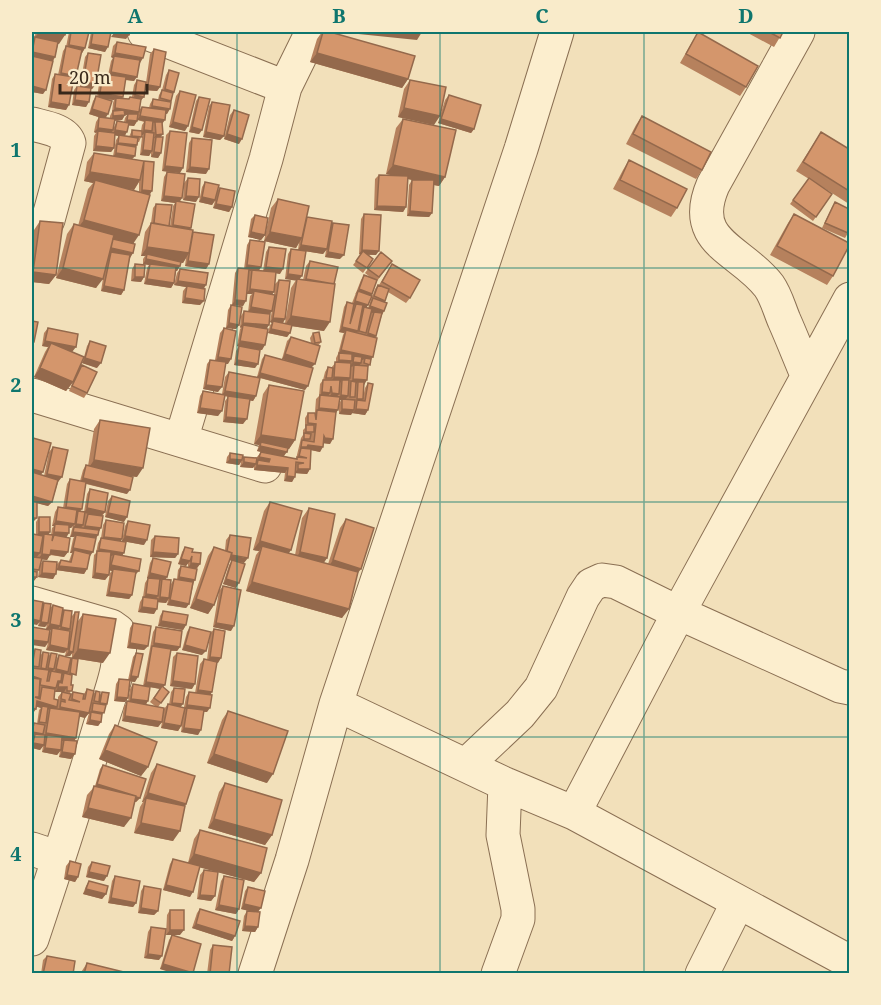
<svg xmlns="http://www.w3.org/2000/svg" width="881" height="1005" viewBox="0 0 881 1005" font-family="'Noto Serif',serif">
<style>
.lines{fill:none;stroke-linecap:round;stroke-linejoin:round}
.street-casing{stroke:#8a6f53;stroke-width:35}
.street{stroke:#fceece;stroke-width:33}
.wall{fill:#b6815d;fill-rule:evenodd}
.shaded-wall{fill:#94694c}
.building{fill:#d4966c;stroke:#94694c;stroke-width:1.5}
.grid{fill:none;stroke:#0f766e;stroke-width:1.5;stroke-opacity:0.55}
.neatline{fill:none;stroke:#0f766e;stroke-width:2}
.grid-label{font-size:20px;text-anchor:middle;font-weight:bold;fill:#0f766e}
</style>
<rect width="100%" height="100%" fill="#f2e0ba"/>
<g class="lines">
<g class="street-casing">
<path id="street" d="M144,32L285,87
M798,32L713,185C688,243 741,249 769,286C776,296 779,308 784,320C792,338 799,356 807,375
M32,124C43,127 65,130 69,143L48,220C43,225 39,225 32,224
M32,395L265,466
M181,440L266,159L285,87L312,32
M32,603L111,626L118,631C125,662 108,699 99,729C78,800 55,870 32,939
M336,704L505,784L574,813L687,597L850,299
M466,765L520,714L541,688L583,597L591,585L602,580L616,582L679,613L840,686L850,688
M574,813L850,962
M32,849L59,858
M255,974L292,860L336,704L521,149L557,32
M498,974L518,919V909L503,835L505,784
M702,974L738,902"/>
</g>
<use href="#street" class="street"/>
</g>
<path class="wall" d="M36,32H66L58,44L55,57L53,61L43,94L32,92V44Z
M69,32H89L85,48L82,53H81L66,110L48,107L52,79L55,74L58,75L63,51L66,47Z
M91,32H111L105,52L88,48Z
M322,32H330L408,79L402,88L310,62L317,39Z
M698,32L746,87L740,96L680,63L692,42Z
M746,32H783L774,47Z
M117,42L140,63L134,81L125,80L123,97L121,99H128L130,97H132L134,85L137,80L144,97L141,100L139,110L142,107L149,108L150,104L153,99L158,100L159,95L162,90L166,75L169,70L173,93L167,114H166L162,124L160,137L161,153L158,158L151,157V152L149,156L140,155L142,137L143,135H142L139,142H138L136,147L135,156L132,159L144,161L149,195L133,244V253L130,257L124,290L121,295L101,291L104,272L96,288L56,278L67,234L74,224L78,226L88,189L93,183L84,181L87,162L94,153L113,156L116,140L119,136L115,135L114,148L111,152L93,151L94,136L96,133L94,132L96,122L99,117L101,118L89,114L93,101L96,96L97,97L100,78L103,74L108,75L111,61L113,58L111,57L113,46ZM103,99L114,100L113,103L112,112L110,116V119L106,118ZM125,115H127L125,118L124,122L117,121L114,127V121L122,120ZM138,120L144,122L142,125L141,131L132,130L129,137L125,136L128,125L134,126ZM139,182V192L119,187L134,190Z
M154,49L160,87L157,91L145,90L150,54Z
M88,53L96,84L92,89H91L86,107L72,105L74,90L77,86H80L85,57Z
M410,80L434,125L398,117L404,89Z
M180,91L185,131L169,127L176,96Z
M449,95L474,129L471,133L438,123L445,100Z
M199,97L202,130L199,134L189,132L196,101Z
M212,102L224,136L220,140L203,137L209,106Z
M234,110L239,144L224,139L230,115Z
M642,116L702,170L696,179L626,144L636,125Z
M403,119L445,177L439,186L433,185L432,213L429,217L407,216L409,185L412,180L408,179L406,207L403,212L374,210L375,179L379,175H393L386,174L396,128Z
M170,131L180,173L162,171L166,135Z
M821,132L849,149V204L821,186L832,194L813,221L790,204L809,179L796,171Z
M192,138L206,174L186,172L189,143Z
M629,160L677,208L671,217L613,189L623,170Z
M167,172L191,228L190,229L193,232L209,264L206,269L185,266L186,258L183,263L181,262L177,271H176L174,283L171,288L144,284L147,268L149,265L143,264V259L145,256H141L145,232L151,223L153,208L156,204L170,226L173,206L175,203L161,201L164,177Z
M188,178L196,202L183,200L184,183Z
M205,182L217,191L220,188L232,207L229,212L213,208L215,201L212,205L199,202L202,187Z
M278,199L307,217L331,226L333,223L340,259L325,257L326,250L323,254L298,250L299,242L296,248L264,241L271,208Z
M835,202L848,233L845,238L822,228L832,207Z
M364,214L376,255H368L373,259L363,273L353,265L361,255L359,254L361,219Z
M794,214L833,276L827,285L770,255L788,223Z
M255,215L265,235L261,240L248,237L251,219Z
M40,221L56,275L49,284L32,282V247L34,230Z
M250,240L261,267L259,270L263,271L266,252L269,247L280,274L276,273L274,292L272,294L274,295L275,284L279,280L285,319L283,323H285L291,288L296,280L285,279L288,254L291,249L300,279L303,280L306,266L310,261L324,331L291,326L290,333L287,337L268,333L270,325L272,323L270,322L272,310L270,314L262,350H260L255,368L234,365L236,351L239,346L250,348L237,346L240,329L241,328L240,327L241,316L244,311L248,312L250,296L252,294H247L243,306L232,305L235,273L238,268L244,269L247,245Z
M381,252L392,261L377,281L368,305L366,308H368L375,289L378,285H379L392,264L410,298L406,303L388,292L384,302V311L382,315L375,338L371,360L368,367L364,385L363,398L365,388L368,383V410L365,415L352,413V412L351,415L339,414V404L341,400H339L336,413L330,444L323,443L320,452L311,450L310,469L307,474L295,473L292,482L284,481L285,473L254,470V466L253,468L240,467L241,462L239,465L226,463L227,457L230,453L242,460L244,457L256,462L257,457L261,452L275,455L257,451L259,445L254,444L263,394L269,385L295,440L289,449H287L284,456L296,459L301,438L303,435V430L305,428V418L308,413H315V412L316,399L319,396L320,384L323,380L325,372L328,367L331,368L336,362V358L338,354L343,335L344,333L339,332L344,307L347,302L352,303L361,280L364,275L370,277L365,273Z
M135,264L144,277L141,282L131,281L132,269Z
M180,269L204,288L200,305L182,303L183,291L186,287L174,285L177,273Z
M231,305L239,325L236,329L226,328L228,310Z
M48,328L72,352L84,357L87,346L90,341L97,368L82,363L83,358L73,382L66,391L34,377L45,352L48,347L42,346L44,333Z
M224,328L228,364H225L218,392L203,389L207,364L210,360H215L220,333Z
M313,333L321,342L318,346L305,390L260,378L256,396L253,401L249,400L243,424L223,422L225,401L228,397L224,396L218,416L197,413L200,396L203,391L222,394L225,377L229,372L257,377L262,359L265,355L292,362L282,359L287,341L291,337L311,343L310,338Z
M82,365L87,393L84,398L69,391L79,369Z
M100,420L137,477L119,474L127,494L86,484L80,512H84L87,494L90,489L105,512L102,516L98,535L96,538L90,556L87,569L84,574L56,570L53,579L38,577L39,570L37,573V577L33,582H32V559L33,557H32V537L33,534L36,535V522L39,517L48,535H51L52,528L54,526H52L55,512L58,507L63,508L67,484L70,479L80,481L83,470L86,465L88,466L94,429ZM73,525L70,537H74L73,539L70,553H72L69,561L61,560L57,564L43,561L40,564L41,559L47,560L50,555L64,557L68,552L66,537L69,528H71Z
M33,438L43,472L40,475L44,476L49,452L53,447L58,482L52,502L48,506L37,503L33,522H32V440Z
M112,496L124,522L105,517L108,501Z
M270,502L289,553L295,555L302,518L309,508L327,558L323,563L328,564L340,528L346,519L358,572L342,618L246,591L256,555L259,551L253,550L264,511Z
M106,520L121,541L123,555L135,575L132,595L129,599L106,596L110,573L112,571L109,570V575L105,580L92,578L94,555L96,553L98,543L101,538L103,525Z
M128,521L144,545L122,541L125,526Z
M230,535L244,563L235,561L236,588L223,584L229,565L232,561L230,560L214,605L208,614L190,608L208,556L214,547L225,550L226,540Z
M155,536L178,554L175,558L150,557L151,540Z
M185,547L192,552L200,564L197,568L189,604L186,608L167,605L168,600L166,603L157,602L154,614L138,612L140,602L143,597L145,583L148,578H147L150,563L153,558L166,579L171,584L174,579H177L178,570L181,566L188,567V563L186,566L178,564L182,552Z
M223,586L231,631L213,627L219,591Z
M44,603L50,608L53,605L62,613L64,610L68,631H69L72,616L75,612L78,621L83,614L103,663L72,658V653L70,656H65L66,651L64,653L46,650L48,643L45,647L51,630L46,629L47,624L45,627L38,626L39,622L37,625L42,606Z
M163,611L186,625L183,630L158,626L160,616Z
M133,623L148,646L144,650L127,648L130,628Z
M156,627L180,647L177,651H170L165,685L163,687L169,692L158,707L162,722L158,727L122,721L124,706L128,702L130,689L133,684L143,686L153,632ZM150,687L160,689L150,702L155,706L146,705Z
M190,627L202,655L182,650L187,632Z
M214,629L221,658L217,663L207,712H204L198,735L181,732L182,725L178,731L161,728L164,709L168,704L169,705L171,692L174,688L181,707H184L186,697L189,692L195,693L200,664L204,659L207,660L210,634Z
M32,648L33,651L35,649L40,656L43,652L48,657L51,653L56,660L59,655L70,662L72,658V679L70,694H71L73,692L84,694L87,689L92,696L96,691L100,695L102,692L106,705L102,715L101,722L98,726L86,724L89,713L85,718L79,716L76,738L74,741L75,754L71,759L59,757L60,751L57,755L42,752L43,746L40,750L32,748V726L34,723L37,724L39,710L41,708L36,706V709L33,713H32ZM55,689V692H64H62L58,697V700L54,699Z
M136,653L135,682L130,681L125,702L114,701L116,684L119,679L128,680L133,657Z
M177,653L192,689L170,686L173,657Z
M228,711L267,783L207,763L222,720Z
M115,725L148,767L141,776L99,759L109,734Z
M157,764L186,804L173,841L134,833L140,807L143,802H142L151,773Z
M103,765L140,798L136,802H135L124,827L82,817L87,795L95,786L100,769Z
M225,783L272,835L265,845L208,828L219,792Z
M200,830L261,873L254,882L200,867L190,897L163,890L170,864L173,859L188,863L194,839Z
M70,861L78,877L75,882L64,879L66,866Z
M92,862L104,881L86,877L88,867Z
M204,870L215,896L211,901L197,899L200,875Z
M115,876L136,903L133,907L108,903L112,881Z
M224,876L239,909L236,914L215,910L221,881Z
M89,881L106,894L102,899L83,894L86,886Z
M144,886L158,911L154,915L138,913L141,891Z
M248,887L258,912V927L255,932L242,931L244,916L247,911H250L241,909L245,891Z
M200,909L235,936L232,941L192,928L197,913Z
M170,910L180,935H166L167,915Z
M151,927L159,960L144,958L148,932Z
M172,935L193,974L160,969L169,940Z
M213,945L229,974H207L210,950Z
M47,956L73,974H41L43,960Z
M87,963L132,974H80Z"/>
<path class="shaded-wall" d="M39,32H47L65,35L59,44L34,39Z
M339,32H422L417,40Z
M114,33L129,35L126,39L111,37Z
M91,44L108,47L105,52L88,48Z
M69,45L85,48L82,53L65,50Z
M32,52L55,57L52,62L32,58Z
M115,53L143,58L140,63L114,56L113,58L111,57Z
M317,53L408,79L402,88L310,62Z
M111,72L137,77L134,81L108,77Z
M61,73L76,76L73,81L58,78Z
M83,82L96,84L92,89L80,87Z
M148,85L160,87L157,91L145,90Z
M32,86L46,90L43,94L32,92Z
M165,89L174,92L171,96L161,93Z
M100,93L123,97L119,101L116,98L114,100L97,98Z
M135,95L144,97L140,101L132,100Z
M75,100L89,102L86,107L72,105Z
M51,102L69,105L66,110L48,107Z
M152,106L170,109L167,114L149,110Z
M115,108L139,112L136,117L128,114L127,115L113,113V111L112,112Z
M404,108L440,116L434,125L398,117Z
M92,109L108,114L105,119L89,114Z
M125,115L122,120L110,121L113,116Z
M140,116L165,120L162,124L137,120Z
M441,119L474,129L471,133L438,123Z
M127,120L137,121L134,126L124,125Z
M173,122L188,126L185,131L169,127Z
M192,127L202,130L199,134L189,132Z
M98,128L113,130L110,135L98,131L96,133L94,132Z
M115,130L127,132L124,137L112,135Z
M144,130L152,131L149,135L145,132L143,135H141Z
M206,132L224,136L220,140L203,137Z
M163,134L159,139L156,137L153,139L156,135Z
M227,134L242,139L239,144L224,139Z
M118,143L137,145L134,149L117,145Z
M96,146L114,148L111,152L93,151Z
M143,150L152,151L149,156L140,155Z
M154,152L161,153L158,158L151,157Z
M116,153L135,156L131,160L112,158Z
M393,165L445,177L439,186L386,174Z
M165,166L183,168L180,173L162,171Z
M190,167L209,169L206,174L186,172Z
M90,172L140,180L134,190L94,183L95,180L93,183L84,181Z
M142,190L152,191L149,196L139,195Z
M164,196L182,198L179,203L176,201L175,203L161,201Z
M186,196L199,197L196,202L183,200Z
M202,197L215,200L212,205L199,202Z
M216,204L232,207L229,212L213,208Z
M377,206L406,207L403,212L374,210Z
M410,211L432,213L429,217L407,216Z
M84,220L139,235L133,244L77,229Z
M173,225L191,228L188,232L169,230Z
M251,232L265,235L261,240L248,237Z
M270,232L302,238L296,248L264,241Z
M301,245L327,249L323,254L298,250Z
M147,247L189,253L183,263L146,257L147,254L145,256H141Z
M111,248L133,253L130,258L111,252L109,253H108Z
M362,250L379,251L376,255L359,254Z
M328,252L344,255L340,259L325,257Z
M146,259L180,266L177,271L150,265V264L149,265L143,264Z
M188,261L209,264L206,269L185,266Z
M247,265L261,267L258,272L252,270L251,271L244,270Z
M266,267L283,269L280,274L263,271Z
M63,268L103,279L96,288L56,278Z
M33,272L56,275L49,284L32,282V275Z
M288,274L302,276L298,281L285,279Z
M135,277H144L141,282L131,281Z
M147,279L174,283L171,288L144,284Z
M178,281L206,285L203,290L174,285Z
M104,286L124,290L121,295L101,291Z
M250,289L274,292L271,296L254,291L252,294H246Z
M359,289L372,294L369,298L358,291L355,294Z
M185,298L204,301L200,305L182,303Z
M235,300L246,301L243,306L232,305Z
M355,301L368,305L365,310L364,307L363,309L355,306L356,304L354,306L352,305Z
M370,306L384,311L381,316L367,311Z
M251,307L272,311L268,316L248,312Z
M291,316L330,322L324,331L285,325Z
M273,318L285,319L282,324L273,321L272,323L270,322Z
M229,323L239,325L236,329L226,328Z
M243,323L269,325L266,330L243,325L241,328L240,327Z
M342,327L358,331L354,336L346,330L344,333L339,332Z
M271,329L290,333L287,337L268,333Z
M368,333L376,336L373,340L365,338Z
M45,341L76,347L72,352L51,343L48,347L42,346Z
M240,341L265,345L262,350L237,346Z
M341,350L373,357L369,362L365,358L363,360L354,358V356L353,358L339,355V353L338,354Z
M285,354L315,364L311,368L282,359Z
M218,357L231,359L228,364L215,362Z
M85,358L101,363L97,368L82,363Z
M237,360L258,364L255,368L234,365Z
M339,360L352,361L348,365L335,364Z
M353,362L361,363L358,368L354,365L352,367L350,366Z
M40,368L73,382L66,391L34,377Z
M260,373L308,386L305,390L257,377Z
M334,377L350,378L347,383L342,380L340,383L331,382Z
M353,379L367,380L364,385L358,382L356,384L351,382Z
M206,385L222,387L218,392L203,389Z
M225,391L256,396L253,401L222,395Z
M322,392L330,393L327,398L319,397Z
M332,393L339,394L335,399L328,398Z
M341,395L348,396L345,400H337Z
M200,408L222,411L218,416L197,413Z
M319,408L338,410L335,414L317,410Z
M342,409L354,410L351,415L339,414Z
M356,409L368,410L365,415L352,413Z
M226,417L247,419L243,424L223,422Z
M261,435L295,440L289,449L260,445L261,442L259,445L254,444Z
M325,438L333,439L330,444L322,443Z
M308,445L323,447L320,452L301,448L298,452L301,447Z
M260,446L287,452L283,457L257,451Z
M259,457L270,459L267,464L258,460L256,462Z
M230,459L242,460L239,465L226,463Z
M94,460L143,468L137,477L88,469Z
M244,462L256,464L253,468L240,467Z
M257,465L288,468L285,473L254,470Z
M32,469L43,472L39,477L32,474Z
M298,469H310L307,474L294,473Z
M47,474L62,477L58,482L43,479Z
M287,476L295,477L292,482L284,481Z
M83,478L130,490L127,494L80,482Z
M32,496L52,502L48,506L32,502Z
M66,507L82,509L78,514V511L76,514L63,511Z
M87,508L105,512L101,516L84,513Z
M108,513L127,517L124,522L105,517Z
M32,518H37L33,522H32Z
M56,521L75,524L71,528L55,526V524L54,526H52Z
M76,524L83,525L80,529L74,527Z
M85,526L101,528L98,533L82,530Z
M39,532H50L47,537L44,534L42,537L36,536Z
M54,532L69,533L66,538L54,535L53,537H51Z
M73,532L98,535L95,540L76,535L74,537H70Z
M125,536L147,540L144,545L122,541Z
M104,537L122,539L119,544L100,542Z
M260,541L291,550L285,559L262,546L259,551L253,550Z
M73,548L93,552L90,556L74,550L72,553H70Z
M99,549L124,553L121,557L114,554L112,556L97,553Z
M51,550L68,552L64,557L48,554Z
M32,552L40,553L36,558L32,557Z
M153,552L178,554L175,558L150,557Z
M300,552L327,558L321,567L294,561Z
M42,554L50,555L47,560L38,559Z
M227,555L248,558L244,563L223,559Z
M181,559L190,561L186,566L178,564Z
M333,560L361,569L354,578L327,569Z
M191,563L200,564L197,568H188Z
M111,565L139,571L135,575L113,569L112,571L108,570Z
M59,566L87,569L84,574L56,570Z
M42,573L56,574L53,579L38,577Z
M95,573L109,575L105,580L92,578Z
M150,573L167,577L164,582L162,579L160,581L147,578Z
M32,577H37L33,582H32Z
M179,577L195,580L192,585L176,582Z
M226,579L239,583L236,588L223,584Z
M252,582L349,609L342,618L246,591Z
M109,592L132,595L129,599L106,596Z
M146,594L158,596L154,601L143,599Z
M160,597L169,598L166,603L157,602Z
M196,599L214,605L208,614L190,608Z
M170,600L189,604L186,608L167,605Z
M142,607L157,609L154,614L138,612Z
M32,619L40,621L37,625L32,624Z
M161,621L186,625L183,630L158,626Z
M41,622L48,623L45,627L38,626Z
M216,623L234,626L231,631L213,627Z
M50,624L60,626L57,631L52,628L51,630L46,629Z
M61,627L70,629L66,633L58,632Z
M32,640L48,642L45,647L32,645Z
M130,643L148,646L144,650L127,648Z
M154,643L180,647L177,651L152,648Z
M50,645L68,649L64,653L46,650Z
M185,645L206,651L202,655L182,650Z
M78,649L110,653L103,663L72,658Z
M69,651L73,652L70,656H65Z
M210,657L221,658L218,663L207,661Z
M48,668L54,669L51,673V671L49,673L45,672Z
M56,669L68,672L65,676L64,673L62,676L53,674Z
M131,676L138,677L135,682L128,681Z
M173,681L195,684L192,689L170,686Z
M146,682L165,685L161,689L143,686Z
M58,687H67L64,692H55Z
M198,690L212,692L209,697L195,695Z
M117,697L128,698L125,702L114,701Z
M131,699L148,701L145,706L128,703Z
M37,701L57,707L54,712L50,708L48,710L42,706L41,708L34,706Z
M172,703L183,704L179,709L169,708Z
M187,705L210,708L207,712L186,710L187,708L186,709H184Z
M60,707L89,713L85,718L57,711Z
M32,708L36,709L33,713H32Z
M125,716L162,722L158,727L122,721Z
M90,720L101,722L98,726L86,724Z
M164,723L181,726L178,731L161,728Z
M184,728L201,730L198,735L181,732Z
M32,732L43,734L40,738L35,734L32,737Z
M46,733L76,738L73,743L47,738V735L45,738H42Z
M33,743L44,745L40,750L32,748V746Z
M45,748L61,750L57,755L42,752Z
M105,750L148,767L141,776L99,759Z
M62,752L75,754L71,759L59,757Z
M214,754L273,774L267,783L207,763Z
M97,784L140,798L136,802L94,789Z
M148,793L186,804L180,813L146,798L143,802H142Z
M88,808L131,818L124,827L82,817Z
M214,819L272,835L265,845L208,828Z
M141,823L180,831L173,841L134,833Z
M194,854L261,873L254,882L187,864Z
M89,872L107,876L104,881L86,877Z
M67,875L78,877L75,882L64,879Z
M166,885L193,892L190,897L163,890Z
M86,889L106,894L102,899L83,894Z
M200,895L215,896L211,901L197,899Z
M111,898L136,903L133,907L108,903Z
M244,904L261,908L257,913L241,909Z
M219,905L239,909L236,914L215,910Z
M141,908L158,911L154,915L138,913Z
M196,924L235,936L232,941L192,928Z
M245,926L258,927L255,932L242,931Z
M170,930H184L180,935H166Z
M148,954L162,956L159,960L144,958Z
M163,964L193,973L175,974L160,969Z"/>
<path class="building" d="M47,32H66L65,35Z
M71,32H89L85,48L69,45Z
M93,32H111L108,47L91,44Z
M115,32H130L129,35L114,33Z
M323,32H330L415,56L408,79L317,53Z
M698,32L758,66L746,87L686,54Z
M769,32H783L780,38Z
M35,37L58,42L55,57L32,52Z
M117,42L146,47L143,58L115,53Z
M66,46L82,50L76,76L61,73Z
M154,49L166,52L160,87L148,85Z
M88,53L101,55L96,84L83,82Z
M32,56L53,61L46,90L32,86Z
M114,56L140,60L137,77L111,72Z
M169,70L179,73L174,92L165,89Z
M55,74L74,77L69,105L51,102Z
M103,74L126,77L123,97L100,93Z
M137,80L146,82L144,97L135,95Z
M410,80L446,87L440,116L404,108Z
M77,86L91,88L89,102L75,100Z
M162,90L173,93L171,101L160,98Z
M180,91L196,95L188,126L173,122Z
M449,95L481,105L474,129L441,119Z
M96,96L112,101L108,114L92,109Z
M130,97L141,99L139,112L115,108L116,98L129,99Z
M199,97L210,99L202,130L192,127Z
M153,99L171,102L170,109L152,106Z
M212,102L230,105L224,136L206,132Z
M142,107L166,110L165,120L140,116Z
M124,110L125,115L113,116V111Z
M234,110L249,115L242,139L227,134Z
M128,114H138L137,121L127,120Z
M642,116L711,152L702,170L633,134Z
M99,117L115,119L113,130L98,128Z
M403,119L456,130L445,177L393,165Z
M145,120L153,121L152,131L144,130Z
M117,121L129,123L127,132L115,130Z
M155,122H162L163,134L156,135Z
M132,130L142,131V137L132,136Z
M98,131L115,133L114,148L96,146Z
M170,131L187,133L183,168L165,166Z
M145,132L154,133L152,151L143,150Z
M821,132L849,149V191L803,162Z
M119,135L138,138L137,145L118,143Z
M156,137H163L161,153L154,152Z
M192,138L212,140L209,169L190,167Z
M117,144L136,147L135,156L116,153Z
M94,153L144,161L140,180L90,172Z
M629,160L687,189L677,208L620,180Z
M144,161L154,162L152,191L142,190Z
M167,172L185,174L182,198L164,196Z
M379,175L408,176L406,207L377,206Z
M188,178L200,179L199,197L186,196Z
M809,178L832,194L816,217L793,200Z
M95,180L150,195L139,235L84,220Z
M412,180H434L432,213L410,211Z
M205,182L219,185L215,200L202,197Z
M220,188L235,191L232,207L216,204Z
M278,199L309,206L302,238L270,232Z
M176,201L195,204L191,228L173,225Z
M835,202L849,209V231L848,233L825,223Z
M156,204L172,205L169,226L154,223Z
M364,214L381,215L379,251L362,250Z
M794,214L849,243V246L833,276L777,246Z
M255,215L268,218L265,235L251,232Z
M307,217L332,221L327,249L301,245Z
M40,221L63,223L56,275L33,272Z
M151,223L193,230L189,253L147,247Z
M333,223L349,225L344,255L328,252Z
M74,224L114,235L103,279L63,268Z
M193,232L214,235L209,264L188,261Z
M113,239L135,244L133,253L111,248Z
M250,240L265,242L261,267L247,265Z
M269,247L286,249L283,269L266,267Z
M291,249L306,251L302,276L288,274Z
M363,251L373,259L367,268L356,261Z
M111,252L130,255L124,290L104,286Z
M381,252L392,261L379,277L368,269Z
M147,254L181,262L180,266L146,259Z
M310,261L338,267L334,284L306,279Z
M135,264L145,265L144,277H135Z
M150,264L176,267L174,283L147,279Z
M392,264L420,280L410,298L382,282Z
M238,268L249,269L246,301L235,300Z
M180,269L208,273L206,285L178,281Z
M252,270L276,272L274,292L250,289Z
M364,275L377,280L372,294L359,289Z
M297,279L335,284L330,322L291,316Z
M279,280L290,281L285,319L273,318Z
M378,285L389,289L385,301L374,296Z
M187,286L205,289L204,301L185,298Z
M254,291L275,295L272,311L251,307Z
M358,291L372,296L368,305L355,301Z
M373,298L387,303L384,311L370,306Z
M347,302L354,304L350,324L356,304L363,305L358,331L342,327Z
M231,305L242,307L239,325L229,323Z
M364,307L372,309L366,333L359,331Z
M244,311L270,314L269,325L243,323Z
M374,312L382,313L376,336L368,333Z
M32,321L38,322L34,342H32Z
M273,321L292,325L290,333L271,329Z
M243,325L268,329L265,345L240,341Z
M48,328L78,334L76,347L45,341Z
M224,328L236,331L231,359L218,357Z
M346,330L377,338L373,357L341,350Z
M319,332L321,342L315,343L313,333Z
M291,337L320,346L315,364L285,354Z
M90,341L106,346L101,363L85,358Z
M51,343L84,357L73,382L40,368Z
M239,346L260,350L258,364L237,360Z
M339,353L352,354V361L339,360Z
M265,355L313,368L308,386L260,373Z
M354,356L362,357L361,363L353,362Z
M365,358L371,359L370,365L364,363Z
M210,360L226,362L222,387L206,385Z
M335,362L351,363L350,378L334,377Z
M82,365L97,372L87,393L72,386Z
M354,365L368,366L367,380L353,379Z
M328,367L333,368L332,378H326Z
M229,372L260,378L256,396L225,391Z
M323,380H340L339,394L332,393L331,386L330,393L322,392Z
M342,380H349L348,396L341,395Z
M351,381L356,382L355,397H350Z
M358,382H364L363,399H357Z
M368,383L373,384L368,410L356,409L357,400L365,401Z
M269,385L304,391L295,440L261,435Z
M203,391L225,395L222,411L200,408Z
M320,395L340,397L338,410L319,408Z
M228,396L250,399L247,419L226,417Z
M342,399L355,400L354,410L342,409Z
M317,410L336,412L333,439L325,438L324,436L323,447L308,445L307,447H301L302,440L314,442L316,424L308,423V413H315L316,420Z
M100,420L150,428L143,468L94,460Z
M306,425H314V432H306Z
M304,433L311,434L310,439H304Z
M33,438L51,443L43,472L32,469V442Z
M261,442L288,448L287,452L260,446Z
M53,447L68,450L62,477L47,474Z
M301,448L311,449L310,469H298V464L304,463L296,462L295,477L287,476L288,468L257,465L258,460L269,462L270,459L259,457L261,452L297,459V457L307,458L299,456Z
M230,453L243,455L242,460L230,459Z
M244,457L257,458L256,464L244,462Z
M86,465L133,477L130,490L83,478Z
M32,472L58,480L52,502L32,496Z
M70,479L86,482L82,509L66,507Z
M90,489L108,493L105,512L87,508Z
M112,496L130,501L127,517L108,513Z
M32,501L37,502V518H32Z
M270,502L302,511L291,550L260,541Z
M58,507L77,510L75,524L56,521Z
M309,508L335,514L327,558L300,552Z
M78,511L85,512L83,525L76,524Z
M88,514L103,516L101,528L85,526Z
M39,517H50V532H39Z
M346,519L374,528L361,569L333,560Z
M106,520L124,523L122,539L104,537Z
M128,521L150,525L147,540L125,536Z
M55,524L69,525V533L54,532Z
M74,527L99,530L98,535L73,532Z
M33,534L43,536L40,553L32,552Z
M44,534L53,535L52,541L54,535L70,538L68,552L51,550L50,555L42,554Z
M76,535L96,538L93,552L73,548Z
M230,535L251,538L248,558L231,555L232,553L227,551Z
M155,536L179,538L178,554L153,552Z
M101,538L126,542L124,553L99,549Z
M262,546L358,572L349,609L252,582Z
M185,547L193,549L192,552L201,553L200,564L191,563L192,556L190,561L181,559Z
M214,547L232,553L214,605L196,599Z
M74,550L90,554L87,569L59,566L61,560L71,562Z
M97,551L111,552L109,575L95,573Z
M114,554L141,559L139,571L111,565Z
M33,557L42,558L39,570L32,569Z
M153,558L171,562L167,577L150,573Z
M232,560L245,564L239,583L226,579Z
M43,561L57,562L56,574L42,573Z
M181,566L197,569L195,580L179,577Z
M113,569L136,572L132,595L109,592Z
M32,571L37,572V577H32Z
M148,578L160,579L158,596L146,594Z
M162,579L171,580L169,598L160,597Z
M174,579L193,582L189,604L170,600Z
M223,586L241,590L234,626L216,623Z
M143,597L158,599L157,609L142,607Z
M32,600L43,602L40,621L32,619Z
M44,603L51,604L48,623L41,622Z
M53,605L63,608L60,626L50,624Z
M64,610L72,611L70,629L61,627Z
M163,611L188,615L186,625L161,621Z
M75,612H79L73,652L69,651Z
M83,614L116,619L110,653L78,649Z
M133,623L151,626L148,646L130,643Z
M32,627L50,630L48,642L32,640Z
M156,627L182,631L180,647L154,643Z
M190,627L211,632L206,651L185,645Z
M52,628L70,631L68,649L50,645Z
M214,629L225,631L221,658L210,657Z
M152,646L171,649L165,685L146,682Z
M35,649L41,650L39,667L32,666Z
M43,652L49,653L46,669L41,668Z
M51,653L57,654L54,669L48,668Z
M136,653L143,654L138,677L131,676Z
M177,653L198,656L195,684L173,681Z
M59,655L71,658L68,672L56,669Z
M72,658L78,659L76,675L70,673Z
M204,659L217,662L212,692L198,690Z
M32,668L49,670L47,681H49L51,671L62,673L61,681H58L56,688L40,685L41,679L32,676Z
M64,673L72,675L71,685H73L72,691H67V687H58L59,682L62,683Z
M32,678L40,679L39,697H35L40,699L42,687L55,689L54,699L58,700L57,707L37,701L36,709L32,708Z
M119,679L130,680L128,698L117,697Z
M133,684L150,687L148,701L131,699Z
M162,686L169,692L161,703L154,698Z
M174,688L185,689L183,704L172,703Z
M87,689L94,691L89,713L60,707L61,701L65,702V700L61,699L62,692L71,694L69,700L80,702L72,699L73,692L84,694L83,699H85Z
M96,691L100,692L99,702L94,701Z
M102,692L109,693L107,704L100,703Z
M189,692L212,695L210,708L187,705Z
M127,701L164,708L162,722L125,716Z
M93,703L106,705L104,713L92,711Z
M168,704L185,708L181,726L164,723Z
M42,706L48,707L46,723L39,722Z
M50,708L80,712L76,738L46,733Z
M187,708L204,710L201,730L184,728Z
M228,711L288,731L273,774L214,754Z
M91,712L102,714L101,722L90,720Z
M34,723L45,725L43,734L32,732Z
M115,725L157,742L148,767L105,750Z
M35,734L45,735L44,745L33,743Z
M47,735L62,737L61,750L45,748Z
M64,740L77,741L75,754L62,752Z
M157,764L195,776L186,804L148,793Z
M103,765L146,779L140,798L136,797V796L97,784Z
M225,783L282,800L272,835L214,819Z
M94,786L136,796L131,818L88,808Z
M146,798L185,806L180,831L141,823Z
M200,830L267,848L261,873L194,854Z
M173,859L200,866L193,892L166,885Z
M70,861L81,864L78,877L67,875Z
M92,862L110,866L107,876L89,872Z
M204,870L218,872L215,896L200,895Z
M115,876L140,881L136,903L111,898Z
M224,876L244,880L239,909L219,905Z
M89,881L108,886L106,894L86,889Z
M144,886L161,889L158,911L141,908Z
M248,887L265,891L261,908L244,904Z
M200,909L240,921L235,936L196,924Z
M170,910H184V930H170Z
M247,911L260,912L258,927L245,926Z
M151,927L166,929L162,956L148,954Z
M172,935L201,944L193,973L163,964Z
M213,945L232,947L229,974H210Z
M47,956L75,961L73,974H43Z
M87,963L132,974H84Z"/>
<path class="grid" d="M237,32V974M440,32V974M644,32V974M32,268H850M32,502H850M32,737H850"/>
<rect width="881" height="1005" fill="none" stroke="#f9ebca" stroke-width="66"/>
<path d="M60 84v9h87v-9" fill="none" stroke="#38281a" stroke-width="3"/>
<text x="69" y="84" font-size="18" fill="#38281a" stroke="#f9ebca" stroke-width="4.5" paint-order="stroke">20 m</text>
<rect x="33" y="33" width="815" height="939" class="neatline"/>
<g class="grid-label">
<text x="135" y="23">A</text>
<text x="339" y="23">B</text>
<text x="542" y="23">C</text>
<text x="746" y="23">D</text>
<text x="16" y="157">1</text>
<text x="16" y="392">2</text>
<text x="16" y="627">3</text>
<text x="16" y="861">4</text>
</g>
</svg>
